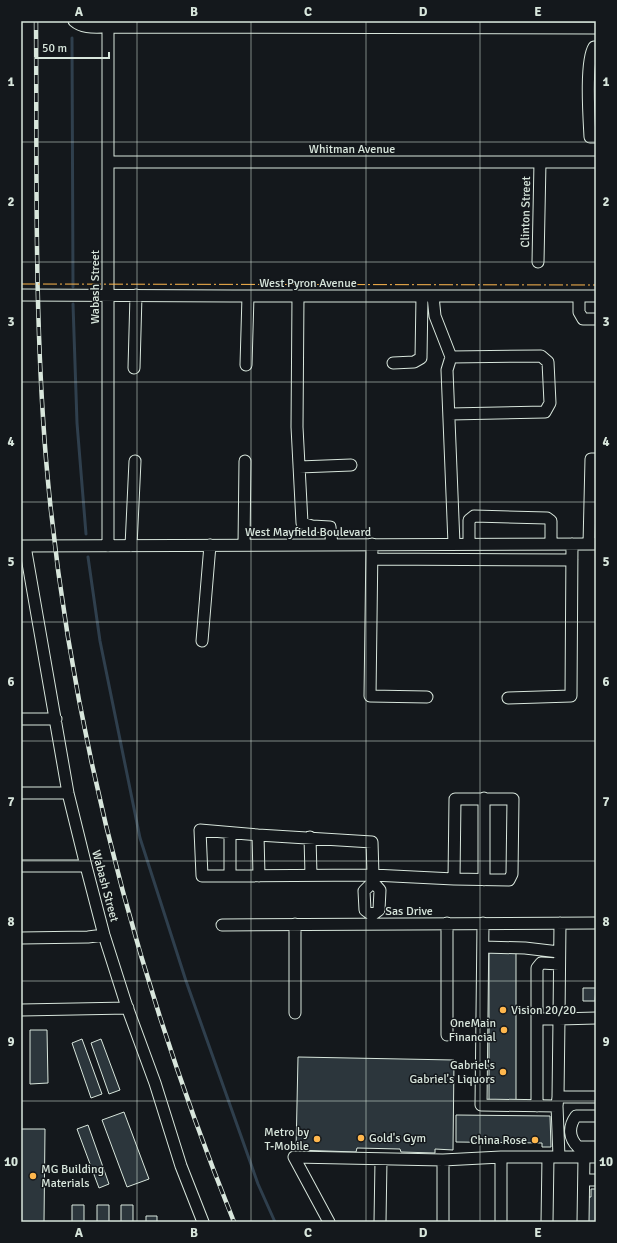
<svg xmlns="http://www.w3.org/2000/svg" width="617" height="1243" viewBox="0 0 617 1243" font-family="Signika,sans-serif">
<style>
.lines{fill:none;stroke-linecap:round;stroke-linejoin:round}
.stream{stroke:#2f3f4d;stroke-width:3}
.building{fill:#2c363c;stroke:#d8e6dc}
.minor-casing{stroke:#d8e6dc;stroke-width:13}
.minor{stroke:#14181c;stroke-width:11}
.rail-casing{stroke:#d8e6dc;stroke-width:4.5}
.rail{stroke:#14181c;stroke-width:3;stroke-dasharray:9;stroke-linecap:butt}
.power{stroke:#ffb74d;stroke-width:1;stroke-dasharray:14 3 2 3;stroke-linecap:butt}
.grid{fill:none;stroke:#d8e6dc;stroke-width:1;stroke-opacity:0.55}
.poi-dot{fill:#ffb74d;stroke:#14181c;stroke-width:1.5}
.labels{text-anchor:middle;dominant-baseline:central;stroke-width:3;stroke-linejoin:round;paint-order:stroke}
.street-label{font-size:12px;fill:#d8e6dc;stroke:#14181c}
.poi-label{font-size:12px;fill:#d8e6dc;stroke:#14181c;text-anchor:end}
.neatline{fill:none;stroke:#d8e6dc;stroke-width:1.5}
.grid-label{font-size:13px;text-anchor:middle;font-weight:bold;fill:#d8e6dc}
</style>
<rect width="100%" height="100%" fill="#14181c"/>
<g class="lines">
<path class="stream" d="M72,38L73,287
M73,304L77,423L86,534
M88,557L100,641L140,838L186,981L258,1184L275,1222"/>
</g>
<path class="building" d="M489,951H516V1101H489Z
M583,988H596L595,1001H583Z
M30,1030H47L48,1083L30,1084Z
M82,1039L102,1094L91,1098L72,1043Z
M101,1039L120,1090L109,1094L91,1043Z
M298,1057L454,1060L453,1150L435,1149V1153L401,1152L400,1149L357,1148L356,1152L296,1150Z
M124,1112L149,1179L127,1187L102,1120Z
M456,1115L550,1116L551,1147H542V1143L456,1142Z
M88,1125L109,1184L99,1188L77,1129Z
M21,1129H45L44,1222H21Z
M591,1189H596V1222H587V1197H591Z
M72,1205H84V1222H72Z
M97,1205H109V1222H97Z
M121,1205H133V1222H121Z
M146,1216H157V1222H146Z"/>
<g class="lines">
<g class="minor-casing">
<path id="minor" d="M74,21C83,29 96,27 108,27L596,28
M108,27V546
M596,47H594C585,61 589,118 590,137H596
M108,162H596
M538,262L540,162
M21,295L232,296H596
M298,296L297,427L302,523L312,526L330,527L332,545
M433,296L435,316L451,357
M579,296V312L583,319H596
M393,363L414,362L421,358L422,296
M246,365L248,296
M134,368L136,295
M450,414L545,412L550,403L548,362L541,356L451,357L447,370L454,544
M299,467L351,465
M372,544L370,696L427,697
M469,544V520L474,516L547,518L551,521V544
M589,544L591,459H596
M244,545L245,461
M21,546L596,544
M25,546L68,793L86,866L104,935L126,1004L155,1083L181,1166L203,1222
M131,546L135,461
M372,559L572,560
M202,641L210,545
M508,698L571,696L572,544
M21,719H56
M21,793H68
M484,798V880
M258,835L259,876
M310,837L311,875
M21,866H86
M230,876L373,875L372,842L258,835L200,830L202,876H230V833
M372,915L365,910L364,891L373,882V875L454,879L509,880L512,874L513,799H455L454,879
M372,915L379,910L380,890L373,882
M483,923L481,1105L557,1106L558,1097H596
M560,923L559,1019L596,1018
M295,924V1013
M222,925L596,923
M21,938L88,937L104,935
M483,947L525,948L559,952
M21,1010L128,1008
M537,1019H559L558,1097
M447,1035V923
M537,1106V968L541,963L559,964
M557,1106L559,1157
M596,1116H576C568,1127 569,1138 578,1147H596
M501,1157V1222
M584,1180H596
M329,1222L294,1157L443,1160L501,1157H596
M380,1222L381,1160
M443,1222V1160
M547,1222L548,1157
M583,1222L584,1157"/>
</g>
<use href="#minor" class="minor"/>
<g class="rail-casing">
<path id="rail" d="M36,21C37,167 34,313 46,459C68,721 136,978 234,1222"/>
</g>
<use href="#rail" class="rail"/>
<path class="power" d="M21,284L596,285"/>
</g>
<path class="grid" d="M137,21V1222M251,21V1222M366,21V1222M480,21V1222M21,142H596M21,262H596M21,382H596M21,502H596M21,622H596M21,741H596M21,861H596M21,981H596M21,1101H596"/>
<g class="poi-dot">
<circle cx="503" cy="1010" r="4"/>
<circle cx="504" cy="1030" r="4"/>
<circle cx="503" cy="1072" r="4"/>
<circle cx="361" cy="1138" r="4"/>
<circle cx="317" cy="1139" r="4"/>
<circle cx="535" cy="1140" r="4"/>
<circle cx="33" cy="1176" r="4"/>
</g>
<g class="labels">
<g class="street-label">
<text x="352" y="149">Whitman Avenue</text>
<text transform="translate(526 212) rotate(-89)">Clinton Street</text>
<text x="308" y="283">West Pyron Avenue</text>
<text transform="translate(95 287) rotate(-90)">Wabash Street</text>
<text x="308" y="532">West Mayfield Boulevard</text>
<text transform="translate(105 886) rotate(75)">Wabash Street</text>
<text x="409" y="911">Sas Drive</text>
</g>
<g class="poi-label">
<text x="511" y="1010" text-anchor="start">Vision 20/20</text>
<text x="496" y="1023">OneMain<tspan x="496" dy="14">Financial</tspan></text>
<text x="495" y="1065">Gabriel's<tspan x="495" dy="14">Gabriel's Liquors</tspan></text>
<text x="309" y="1132">Metro by<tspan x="309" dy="14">T-Mobile</tspan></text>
<text x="369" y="1138" text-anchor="start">Gold's Gym</text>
<text x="527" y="1140">China Rose</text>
<text x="41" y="1169" text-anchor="start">MG Building<tspan x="41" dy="14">Materials</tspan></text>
</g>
</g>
<rect width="617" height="1243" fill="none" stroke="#14181c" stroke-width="44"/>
<path d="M36 52v6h73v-6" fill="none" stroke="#d8e6dc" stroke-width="2"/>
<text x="42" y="52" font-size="12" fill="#d8e6dc" stroke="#14181c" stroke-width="3" paint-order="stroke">50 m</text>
<rect x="22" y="22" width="573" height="1199" class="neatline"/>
<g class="grid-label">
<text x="79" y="16">A</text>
<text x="194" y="16">B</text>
<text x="308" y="16">C</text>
<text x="423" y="16">D</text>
<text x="538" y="16">E</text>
<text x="11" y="86">1</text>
<text x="606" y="86">1</text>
<text x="11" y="206">2</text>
<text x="606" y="206">2</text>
<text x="11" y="326">3</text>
<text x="606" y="326">3</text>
<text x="11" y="446">4</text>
<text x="606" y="446">4</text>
<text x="11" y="566">5</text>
<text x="606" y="566">5</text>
<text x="11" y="686">6</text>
<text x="606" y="686">6</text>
<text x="11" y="806">7</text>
<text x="606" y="806">7</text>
<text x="11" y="926">8</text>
<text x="606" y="926">8</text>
<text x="11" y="1046">9</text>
<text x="606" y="1046">9</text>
<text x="11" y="1166">10</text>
<text x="606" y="1166">10</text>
<text x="79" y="1237">A</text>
<text x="194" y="1237">B</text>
<text x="308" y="1237">C</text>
<text x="423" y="1237">D</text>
<text x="538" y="1237">E</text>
</g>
</svg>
